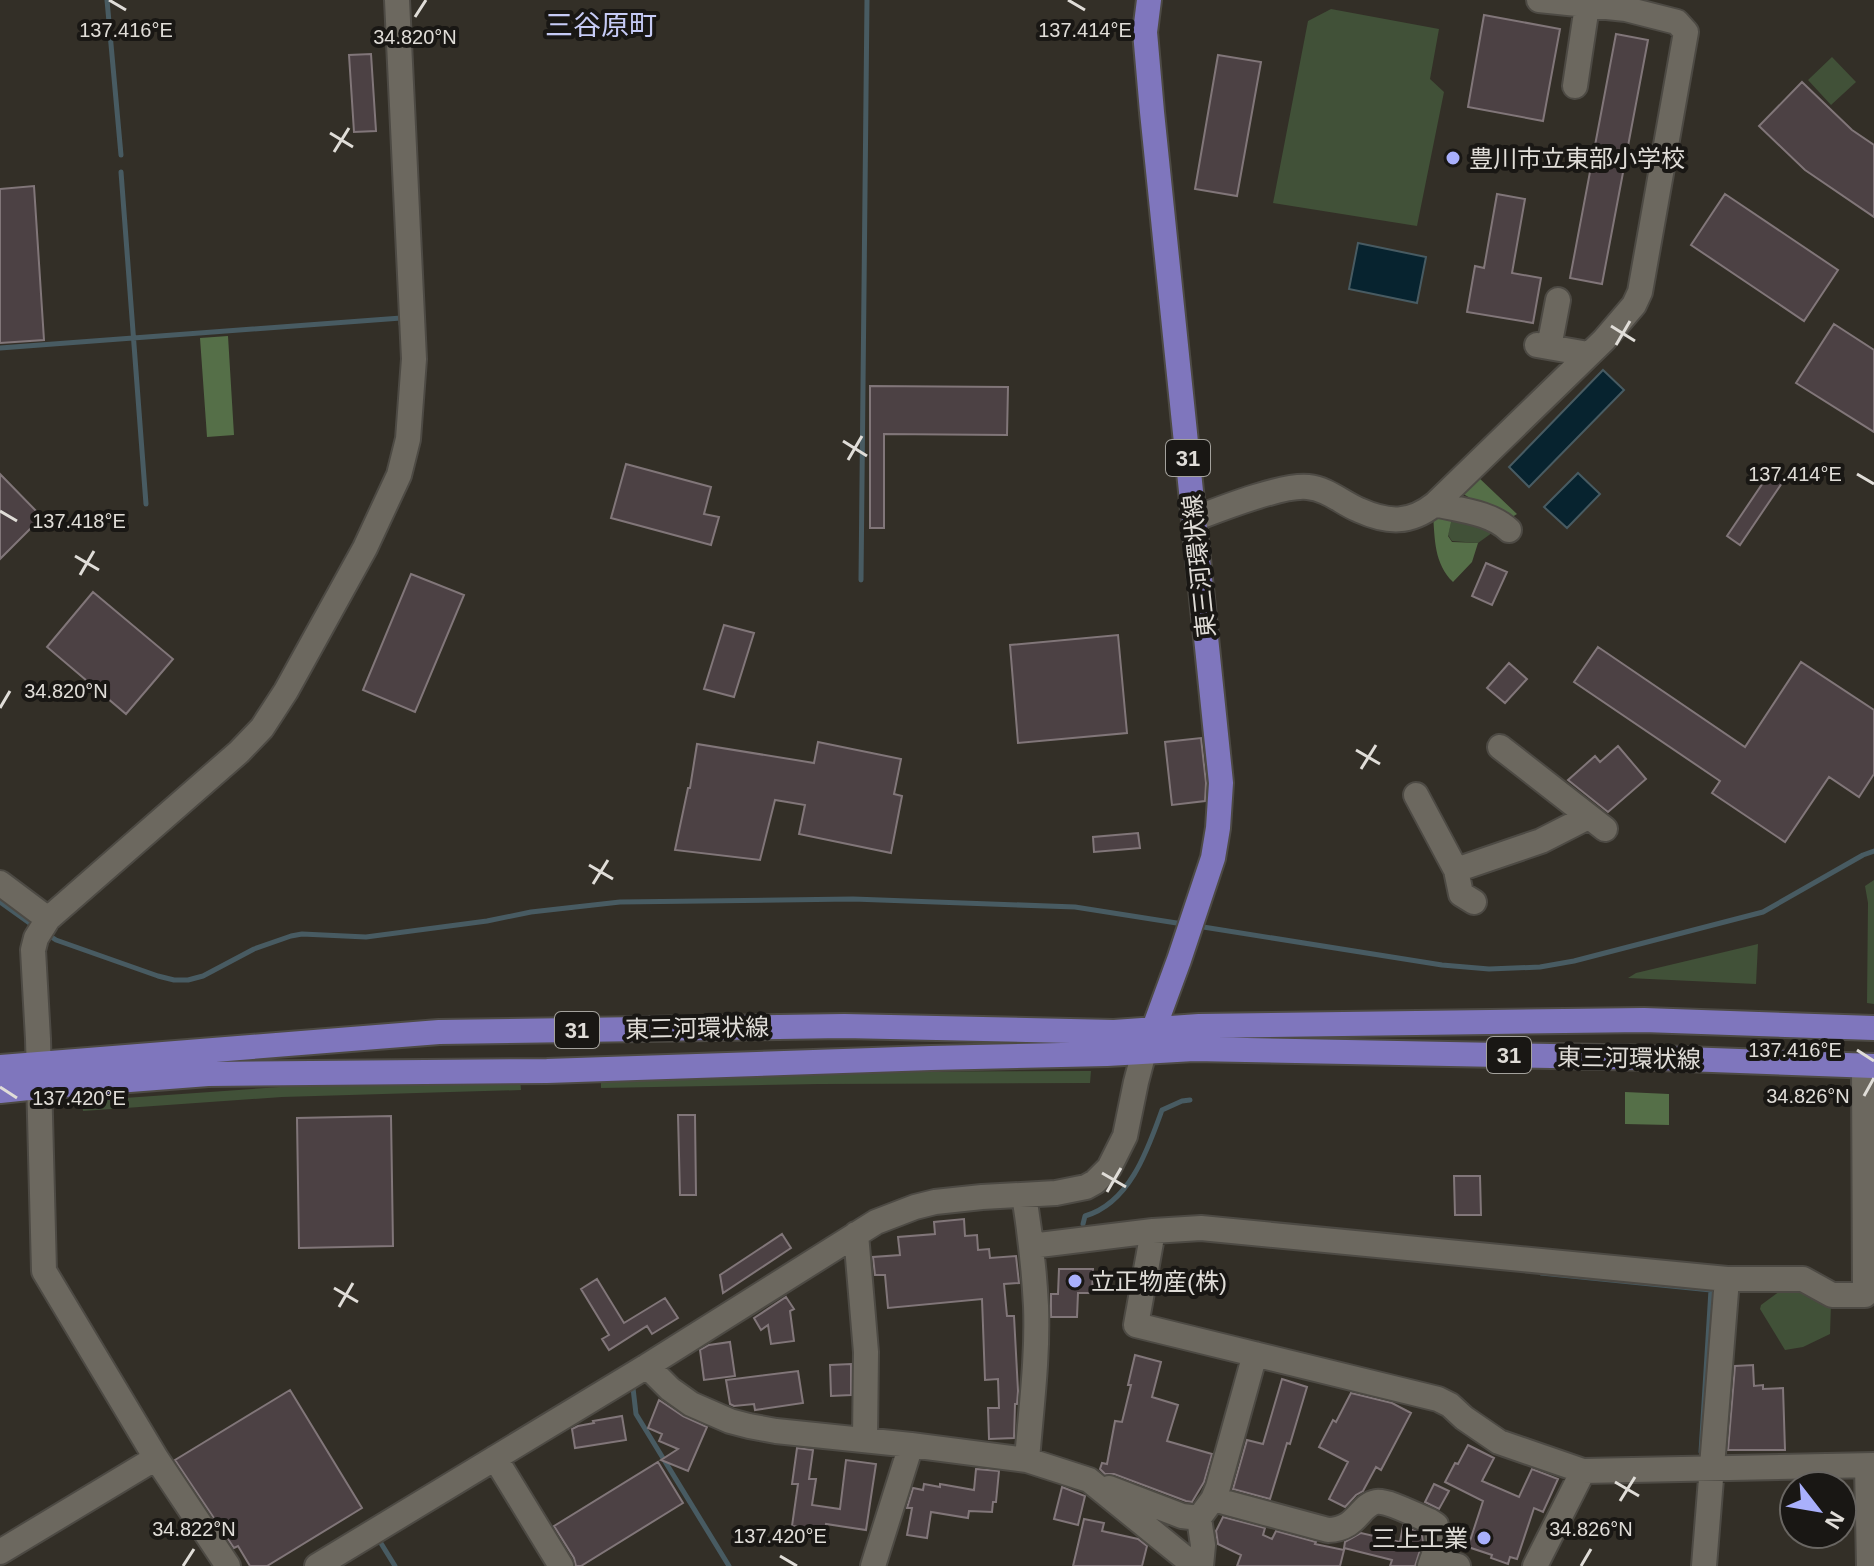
<svg xmlns="http://www.w3.org/2000/svg" width="1874" height="1566" viewBox="0 0 1874 1566" font-family="Arial,'Noto Sans JP',sans-serif">
<style>
.green{fill:#415138}
.forest{fill:#556f48}
.water{fill:#07232f;stroke:#485b62;stroke-width:2}
.lines{fill:none;stroke-linecap:round;stroke-linejoin:round}
.stream{stroke:#485b62;stroke-width:5}
.building{fill:#4c4144;stroke:#817679;stroke-width:2}
.minor-casing{stroke:#4d4a44;stroke-width:28}
.major-casing{stroke:#4d4a44;stroke-width:28}
.minor{stroke:#6c685f;stroke-width:24}
.major{stroke:#7f76bd;stroke-width:24}
.ticks{fill:none;stroke:#e0ddd8;stroke-width:3}
.poi-dot{fill:#a9b0fc;stroke:#191714;stroke-width:3}
.labels{text-anchor:middle;dominant-baseline:central;stroke-width:8;stroke-linejoin:round;paint-order:stroke}
.shield{fill:#191714;stroke:#a4a29d;stroke-width:2}
.shield-label{font-size:22px;font-weight:bold;fill:#e0ddd8}
.poi-label{font-size:24px;fill:#e0ddd8;stroke:#191714;text-anchor:start}
.street-label{font-size:24px;fill:#e0ddd8;stroke:#191714}
.quarter-label{font-size:28px;fill:#c6cbf6;stroke:#191714}
.ticks-label{font-size:20px;text-anchor:middle;fill:#e0ddd8;stroke:#191714;stroke-width:8;stroke-linejoin:round;paint-order:stroke}
</style>
<rect width="100%" height="100%" fill="#332f27"/>
<path class="green" d="M1331,9L1439,29L1430,79L1444,92L1417,226L1273,203L1308,21Z
M1832,57L1856,82L1831,105L1808,80Z
M1452,518L1496,530L1478,543L1452,541L1448,535Z
M1874,880V1004L1867,1003L1868,903L1865,886Z
M1758,944L1756,984L1628,978L1636,973Z
M1091,1071L1090,1083L819,1084L601,1088V1077L818,1072Z
M520,1079L521,1090L282,1097L83,1111L82,1101L280,1087Z
M1799,1285L1831,1303L1830,1334L1803,1347L1785,1350L1760,1309L1761,1305L1787,1286Z"/>
<path class="forest" d="M228,336L234,435L207,437L200,338Z
M1477,476L1517,514L1509,519L1490,510L1460,492Z
M1433,515L1452,518L1448,536L1452,542L1478,543L1472,562L1453,582C1434,563 1435,540 1433,515Z
M1625,1092L1669,1094V1125L1625,1124Z"/>
<path class="water" d="M1358,243L1426,257L1417,303L1349,289Z
M1603,370L1624,390L1529,487L1509,467Z
M1578,473L1600,494L1567,528L1544,507Z"/>
<g class="lines">
<path class="stream" d="M107,0L121,155
M121,172L146,504
M0,348L401,318V324
M861,580L867,0
M0,902L35,927
M1197,926L1442,965L1489,969L1540,967L1574,961L1763,912L1863,855L1874,851
M47,934L56,940L158,976L174,980H188L203,976L254,949L291,936L302,934L366,937L487,921L531,912L620,902L853,899L1075,907L1183,924
M1083,1224L1085,1216C1130,1203 1148,1149 1162,1110L1182,1101L1190,1100
M1541,1273L1711,1290L1701,1452
M633,1388L636,1414L729,1566
M379,1540L395,1566"/>
</g>
<path class="building" d="M1484,15L1560,29L1543,121L1468,107Z
M1616,34L1648,40L1602,284L1570,278Z
M371,54L376,131L354,132L349,55Z
M1218,55L1261,62L1237,196L1195,189Z
M1802,82L1852,130L1874,145V217L1805,170L1759,126Z
M34,186L44,340L0,343V189Z
M1497,194L1525,199L1512,273L1541,278L1533,323L1467,312L1475,266L1484,268Z
M1725,194L1838,270L1804,321L1691,245Z
M1834,324L1874,350V432L1796,383Z
M870,386L1008,387L1007,435L884,434V528H870Z
M626,464L711,487L704,514L719,517L711,545L611,518Z
M1771,471L1784,480L1740,545L1727,536Z
M0,474L42,517L0,559Z
M1486,563L1507,572L1492,605L1472,596Z
M411,574L464,595L415,712L363,690Z
M93,592L173,659L126,714L47,647Z
M724,625L754,633L734,697L704,689Z
M1118,635L1127,733L1018,743L1010,645Z
M1598,647L1745,747L1801,662L1874,710V774L1859,797L1829,777L1785,842L1712,793L1720,781L1574,682Z
M1509,663L1527,679L1505,703L1487,688Z
M1201,738L1206,783L1205,801L1172,805L1165,742Z
M818,742L901,759L894,794L902,796L891,853L799,834L805,805L775,800L760,860L675,850L688,788H690L697,744L814,763Z
M1618,746L1646,779L1608,812L1568,780L1595,756L1600,762Z
M1138,833L1140,848L1094,852L1093,837Z
M678,1115H695L696,1195H680Z
M391,1116L393,1246L299,1248L297,1118Z
M1454,1176H1480L1481,1215H1455Z
M964,1219L965,1236L977,1235L978,1250L989,1249L990,1258L1016,1256L1019,1283L1004,1284L1007,1316H1014L1018,1391L1017,1404H1015L1014,1438L989,1439L988,1408H999L998,1379L985,1380L982,1299L888,1308L885,1275H875L873,1257L900,1255L898,1237L935,1234L934,1222Z
M782,1234L791,1248L723,1293L720,1275Z
M1059,1269H1093L1092,1293H1078L1077,1317H1051V1294H1058Z
M597,1279L624,1323L665,1298L678,1318L652,1334L647,1326L609,1350L602,1339L609,1335L581,1289Z
M786,1297L794,1309L790,1311L794,1341L771,1344L768,1325L761,1330L754,1318Z
M730,1342L735,1376L704,1380L700,1350L709,1345Z
M1135,1355L1161,1362L1152,1397L1178,1405L1167,1441L1212,1454L1204,1482L1192,1502L1186,1501L1114,1474H1105L1100,1469L1102,1463L1107,1464L1115,1421L1122,1422L1131,1385H1128Z
M851,1364V1395L831,1396L830,1365Z
M1753,1365L1754,1386L1763,1385V1389L1783,1388L1785,1450H1728L1735,1366Z
M798,1371L803,1403L755,1410L754,1404L734,1406L730,1404L726,1380Z
M1282,1379L1307,1387L1290,1444L1287,1443L1270,1499L1233,1489L1247,1440L1263,1444Z
M290,1390L362,1508L267,1566H250L238,1546L234,1548L175,1460Z
M1351,1393L1392,1403L1411,1413L1381,1470L1376,1467L1363,1491L1356,1495L1345,1507L1329,1499L1348,1462L1319,1447L1333,1420L1336,1422Z
M659,1400L683,1416L707,1427L688,1471L661,1460L678,1449L659,1441L662,1434L648,1428Z
M622,1416L626,1440L575,1448L572,1429L578,1426L594,1423L593,1421Z
M1468,1445L1494,1458L1482,1481L1519,1497L1532,1469L1558,1479L1543,1512L1534,1508L1517,1559L1510,1557L1508,1564L1491,1558L1492,1555L1468,1547L1483,1501L1445,1482L1455,1463L1458,1464Z
M797,1448L813,1450L809,1479H816L812,1505L840,1509L846,1460L876,1464L866,1530L826,1524L825,1530L792,1526L798,1484H792Z
M658,1462L683,1503L581,1566H576L574,1558L554,1526Z
M976,1469L999,1471L996,1502H993L992,1512L969,1511L968,1518L931,1512L927,1538L907,1535L912,1508H907L913,1488L923,1490L924,1484L940,1487V1484L974,1490Z
M1434,1484L1449,1491L1439,1509L1425,1502Z
M1062,1487L1085,1496L1078,1525L1054,1519Z
M1223,1517L1265,1528L1263,1535L1272,1539L1276,1531L1316,1542L1315,1544L1344,1550L1340,1566H1237L1241,1555L1218,1544L1216,1531Z
M1084,1519L1104,1523L1102,1531L1138,1539L1147,1546L1142,1566H1073Z
M1403,1526L1422,1534L1423,1541L1415,1566H1390L1392,1560L1344,1548L1345,1542L1361,1533L1400,1542Z"/>
<g class="lines">
<g class="minor-casing">
<path id="minor" d="M1575,86L1587,6
M1537,345L1588,354
M1549,347L1558,300
M1435,504C1459,510 1490,512 1509,530
M1194,519C1220,509 1283,484 1308,487C1328,489 1342,503 1359,510C1388,523 1410,524 1435,504L1604,340L1634,305L1640,292L1686,32L1677,22L1626,9L1539,0
M1500,747L1605,829
M1416,795L1456,870L1461,894L1474,902
M1456,870L1541,841L1588,817
M0,883L48,919
M1024,1195C1030,1232 1034,1269 1036,1306C1038,1357 1031,1409 1027,1460
M1153,1231L1136,1325L1438,1399L1450,1405L1464,1418L1499,1442L1583,1471L1874,1465
M856,1234L866,1352L865,1440
M1031,1246L1153,1231L1201,1228L1727,1279H1803L1832,1295H1865L1864,1066
M647,1366L670,1389L691,1404L730,1421L749,1426L776,1431L911,1445L1027,1460L1089,1480L1195,1566
M495,1458L561,1566
M1867,1466L1869,1566
M1109,1488L1182,1516L1199,1518L1213,1499L1218,1487L1255,1354
M1213,1499L1328,1530C1358,1529 1359,1505 1376,1502C1388,1500 1417,1516 1430,1521L1436,1525L1438,1543L1430,1566
M1199,1518L1203,1545L1201,1566
M0,1552L156,1458
M1432,1560L1458,1566
M228,1566L156,1458L44,1271L38,1039L33,950L36,938L48,919L239,752L262,728L286,691L365,548L399,475L408,439L414,359L397,0
M317,1566L647,1366L876,1222L915,1207L935,1202L982,1197L1056,1193L1086,1187L1095,1182L1109,1168L1125,1136L1136,1082L1144,1052
M873,1566L911,1445
M1535,1566L1583,1471
M1704,1566L1727,1279"/>
</g>
<g class="major-casing">
<path id="major" d="M1149,0L1145,32L1152,112L1221,783L1218,828L1213,858L1179,960L1150,1039
M0,1067L439,1032L844,1026L1114,1032L1199,1026L1644,1020L1874,1028
M0,1091L38,1087L208,1074L547,1071L931,1058L1107,1054L1194,1049L1658,1058L1874,1066"/>
</g>
<use href="#minor" class="minor"/>
<use href="#major" class="major"/>
</g>
<path class="ticks" d="M109,0L126,10M1068,0L1085,10M415,17L426,0M330,133L353,147M334,152L349,128M1611,326L1635,341M1616,345L1630,321M843,441L867,456M848,460L862,436M1857,474L1874,484M0,511L17,521M75,556L99,570M80,575L94,551M0,708L10,691M1356,750L1380,764M1361,769L1376,745M589,865L613,879M593,884L608,860M1857,1050L1874,1061M0,1087L17,1098M1864,1096L1874,1078M1102,1173L1126,1187M1107,1192L1121,1168M334,1288L358,1302M339,1307L353,1283M1615,1482L1639,1496M1620,1501L1635,1477M780,1556L797,1566M183,1566L194,1549M1581,1566L1591,1549"/>
<g class="poi-dot">
<circle cx="1453" cy="158" r="8"/>
<circle cx="1075" cy="1281" r="8"/>
<circle cx="1484" cy="1538" r="8"/>
</g>
<g class="labels">
<g class="shield">
<rect x="1166" y="440" width="44" height="36" rx="6"/>
<rect x="555" y="1012" width="44" height="36" rx="6"/>
<rect x="1487" y="1037" width="44" height="36" rx="6"/>
</g>
<g class="shield-label">
<text x="1188" y="458">31</text>
<text x="577" y="1030">31</text>
<text x="1509" y="1055">31</text>
</g>
<g class="poi-label">
<text x="1469" y="158">豊川市立東部小学校</text>
<text x="1091" y="1281">立正物産(株)</text>
<text x="1468" y="1538" text-anchor="end">三上工業</text>
</g>
<g class="street-label">
<text transform="translate(1199 566) rotate(-96)">東三河環状線</text>
<text transform="translate(697 1028) rotate(-1)">東三河環状線</text>
<text transform="translate(1629 1058) rotate(1)">東三河環状線</text>
</g>
<g class="quarter-label">
<text x="601" y="25">三谷原町</text>
</g>
</g>
<g class="ticks-label">
<text x="126" y="37">137.416°E</text>
<text x="1085" y="37">137.414°E</text>
<text x="415" y="44">34.820°N</text>
<text x="1795" y="481">137.414°E</text>
<text x="79" y="528">137.418°E</text>
<text x="66" y="698">34.820°N</text>
<text x="1795" y="1057">137.416°E</text>
<text x="1808" y="1103">34.826°N</text>
<text x="79" y="1105">137.420°E</text>
<text x="194" y="1536">34.822°N</text>
<text x="1591" y="1536">34.826°N</text>
<text x="780" y="1543">137.420°E</text>
</g>
<g transform="translate(1818 1510) rotate(121)"><circle r="38" fill="#191714" stroke="#696662" stroke-width="2"/>
<path d="M0-6L14 30L0 20L-14 30Z" fill="#a9b0fc"/>
<text y="-12" font-size="22" font-weight="bold" text-anchor="middle" fill="#e0ddd8">N</text>
</g>
</svg>
